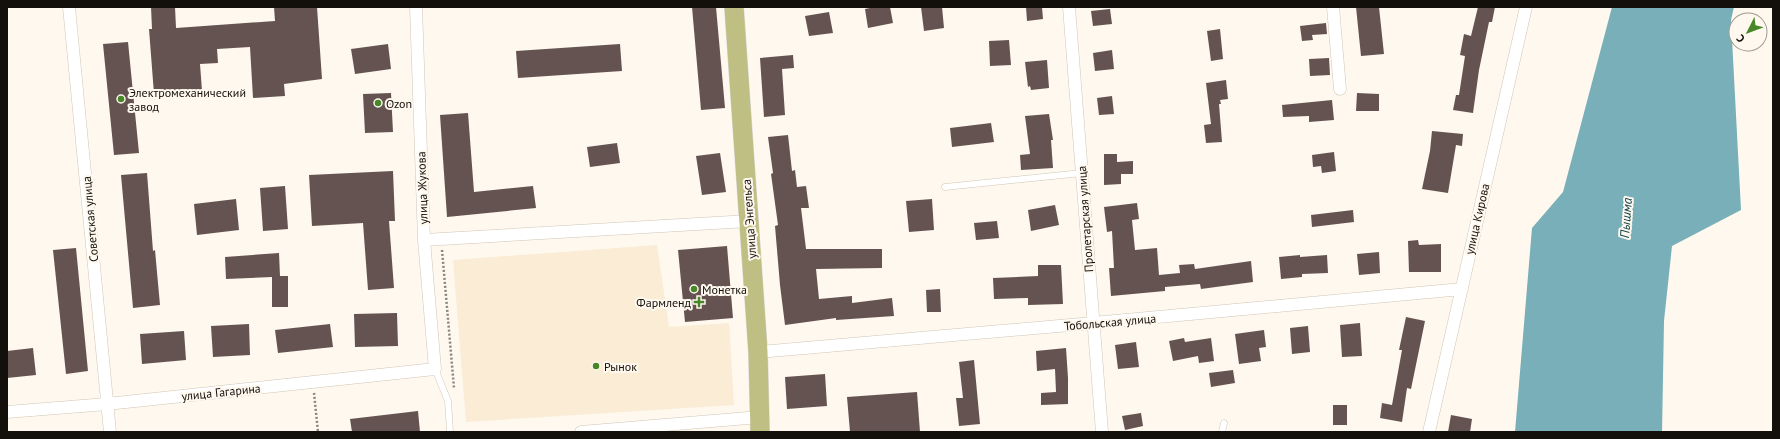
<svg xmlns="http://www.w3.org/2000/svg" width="1780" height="439" viewBox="0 0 1780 439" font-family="'PT Sans',sans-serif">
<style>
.built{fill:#faecd5}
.water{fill:#78afb9}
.building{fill:#655352}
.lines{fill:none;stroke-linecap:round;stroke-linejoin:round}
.lane-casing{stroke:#d0c6b6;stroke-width:7}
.street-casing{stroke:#d0c6b6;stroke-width:13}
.primary-casing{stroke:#d9d9d8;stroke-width:20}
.path{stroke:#8a857e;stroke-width:2.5;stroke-dasharray:2 2;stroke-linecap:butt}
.lane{stroke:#fff;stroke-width:6}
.street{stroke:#fff;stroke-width:12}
.primary{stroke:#bfbe83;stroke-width:19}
.poi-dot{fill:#478728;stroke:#fef8ee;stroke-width:1.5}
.labels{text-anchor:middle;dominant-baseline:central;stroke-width:4;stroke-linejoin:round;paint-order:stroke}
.poi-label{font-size:12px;fill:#130f0a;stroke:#fef8ee;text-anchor:start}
.street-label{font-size:12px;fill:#130f0a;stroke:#fef8ee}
.water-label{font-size:13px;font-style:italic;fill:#0e4149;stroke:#fef8ee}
</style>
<rect width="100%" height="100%" fill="#fef8ee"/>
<path class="built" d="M657,245L669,327L729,323L734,405L466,422L453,260Z"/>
<path class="water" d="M1612,7H1734L1731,20L1741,210L1672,246L1664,321L1662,432H1515L1532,228L1563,192Z"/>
<path class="building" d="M151,7H175L176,28L275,21L274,7H317L322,79L284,84L285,96L253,98L250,47L217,49L218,63L200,64L202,91L154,94L149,29H152Z
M692,7H716L725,108L701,110Z
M875,7H890L893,23L868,28L865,9Z
M921,7H942L944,28L924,31Z
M1026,7H1042L1043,19L1027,21Z
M1356,7H1379L1384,54L1361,56Z
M1478,7H1495L1492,22H1489L1479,70L1473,113L1453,110L1456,95H1459L1465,56L1460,55L1464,34L1471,36Z
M1110,9L1112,24L1093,26L1091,11Z
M829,12L833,33L809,36L805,16Z
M1326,23L1327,34L1312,35L1313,40L1302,41L1300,26Z
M1220,29L1223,59L1211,61L1207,31Z
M1009,40L1011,65L990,66L989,41Z
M128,42L139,153L114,155L103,44Z
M388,44L391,69L355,74L351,49Z
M620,44L622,71L518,78L516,51Z
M1112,50L1114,69L1095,71L1093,53Z
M793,55L794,68L782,69L785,115L764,117L760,58Z
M1329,58L1330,75L1310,76L1309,59Z
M1047,60L1049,88L1031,90L1030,86L1028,87L1025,62Z
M1226,80L1228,99L1220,100L1221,104H1219L1222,142L1206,143L1204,125L1211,124L1206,83Z
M391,93L393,132L365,133L363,94Z
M1357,93L1379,94V111H1356Z
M1112,96L1114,114L1099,115L1097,98Z
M1332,100L1334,120L1309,122V116L1283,117L1282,105Z
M468,113L474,192L533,186L536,208L447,217L440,115Z
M1049,114L1053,140H1051L1053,168L1021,170L1020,155L1030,154L1025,116Z
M991,123L994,142L952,147L950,128Z
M1432,131L1463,134L1462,146L1456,145L1448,193L1422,189L1430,151Z
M788,135L792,171L795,170L797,187L806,186L809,208H801L806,249H882V268L816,269L819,299L852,296V303L892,298L894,316L836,320V318L785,325L780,285L775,226L778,225L771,174L773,173L768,137Z
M617,143L620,163L590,167L587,147Z
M1334,152L1336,171L1322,173L1321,166L1313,167L1312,155Z
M720,153L726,192L702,195L696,156Z
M1104,154H1117V162L1133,161V174H1121V184L1104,185Z
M393,171L395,221H389L394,288L368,290L363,223L312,226L309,175Z
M147,173L153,251L155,250L160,305L133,308L121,175Z
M285,186L288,229L263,231L260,188Z
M236,199L239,230L197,235L194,204Z
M932,199L934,230L909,232L906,201Z
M1137,203L1139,219L1132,220L1135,250L1157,248L1159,275L1180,273L1179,265L1194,264L1195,269L1251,261L1253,282L1201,289L1200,284L1165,287V291L1111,296L1109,268H1114L1112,231L1107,232L1104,207Z
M1055,205L1059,225L1031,231L1028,210Z
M1353,210L1354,222L1312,227L1311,215Z
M997,221L999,238L976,240L974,223Z
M1418,240L1419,245L1441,244V272H1409L1408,241Z
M727,246L733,318L685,322L678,250Z
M76,248L88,371L66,374L53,250Z
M1379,252L1380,273L1359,275L1357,254Z
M279,253L280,276H288V307H272V277L226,279L225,257Z
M1300,255V257L1327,255L1328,273L1302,274V277L1281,279L1279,257Z
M1038,265H1061L1063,304L1028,305V298L994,299L993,278L1038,276Z
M940,289L941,312H927L926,290Z
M397,313L398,346L355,347L354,314Z
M1406,317L1425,321L1411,389L1407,388L1402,422L1380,418L1382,403L1392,405L1402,350H1399Z
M1360,323L1362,356L1342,357L1340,325Z
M249,324L250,355L213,357L211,326Z
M330,324L333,347L278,353L275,330Z
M1308,326L1310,352L1292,354L1290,328Z
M1264,330L1266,347L1259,348L1261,361L1239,364L1235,334Z
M184,331L186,360L142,364L140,334Z
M1184,338L1185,342L1211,338L1214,361L1199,363L1198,356L1173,361L1169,341Z
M1136,342L1139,367L1118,369L1115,345Z
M33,348L36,375L7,378V351Z
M1066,348L1068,378V404L1041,405V393L1056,392L1055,369L1037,371L1036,351Z
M974,360L980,424L959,426L956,398H963L959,362Z
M1233,370L1235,383L1211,387L1209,373Z
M825,374L827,406L787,409L785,377Z
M917,392L920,432H850L847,397Z
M1333,405H1347V425H1333Z
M418,411L420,432H352L350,419Z
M1141,413L1143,426L1125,430L1122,416Z
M1451,415L1472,419L1470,432H1448Z"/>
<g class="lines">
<g class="lane-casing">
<path id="lane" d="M945,187L1082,173
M435,369L448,401L450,432
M1222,432L1224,423"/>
</g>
<g class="street-casing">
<path id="street" d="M69,7L110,432
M1069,7L1102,432
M1333,7L1340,89
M424,240L749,221
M758,352L1093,323L1462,289
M7,412L107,404L435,369L424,240L416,7
M581,432L760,417
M1429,432L1526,7"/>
</g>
<g class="primary-casing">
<path id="primary" d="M734,7L758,352L760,432"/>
</g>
<path class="path" d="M442,250L454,388
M314,393L318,432"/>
<use href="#lane" class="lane"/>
<use href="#street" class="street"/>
<use href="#primary" class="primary"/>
</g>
<g class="poi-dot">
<circle cx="121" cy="99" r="4"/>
<circle cx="378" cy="103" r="4"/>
<circle cx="694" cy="289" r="4"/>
<path d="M697 296h4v4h4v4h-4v4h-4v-4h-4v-4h4z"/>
<circle cx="596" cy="366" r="4"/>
</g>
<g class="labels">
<g class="poi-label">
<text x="129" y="92">Электромеханический<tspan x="129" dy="14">завод</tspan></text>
<text x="386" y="103">Ozon</text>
<text x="702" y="289">Монетка</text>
<text x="691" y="302" text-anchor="end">Фармленд</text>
<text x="604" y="366">Рынок</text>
</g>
<g class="street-label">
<text transform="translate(422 188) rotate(-92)">улица Жукова</text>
<text transform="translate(90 219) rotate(-95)">Советская улица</text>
<text transform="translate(749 219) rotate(-94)">улица Энгельса</text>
<text transform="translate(1085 219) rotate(-94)">Пролетарская улица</text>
<text transform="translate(1477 219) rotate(-77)">улица Кирова</text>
<text transform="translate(1110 322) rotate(-5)">Тобольская улица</text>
<text transform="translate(221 392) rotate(-6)">улица Гагарина</text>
</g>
<g class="water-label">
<text transform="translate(1626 218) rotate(-86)">Пышма</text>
</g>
</g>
<rect width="1780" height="439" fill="none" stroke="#130f0a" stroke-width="16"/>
<g transform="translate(1748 32) rotate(228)"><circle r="19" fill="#fef8ee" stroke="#a09b93"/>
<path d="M0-3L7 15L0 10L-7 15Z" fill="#478728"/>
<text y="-6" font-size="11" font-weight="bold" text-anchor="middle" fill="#130f0a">С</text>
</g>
</svg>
